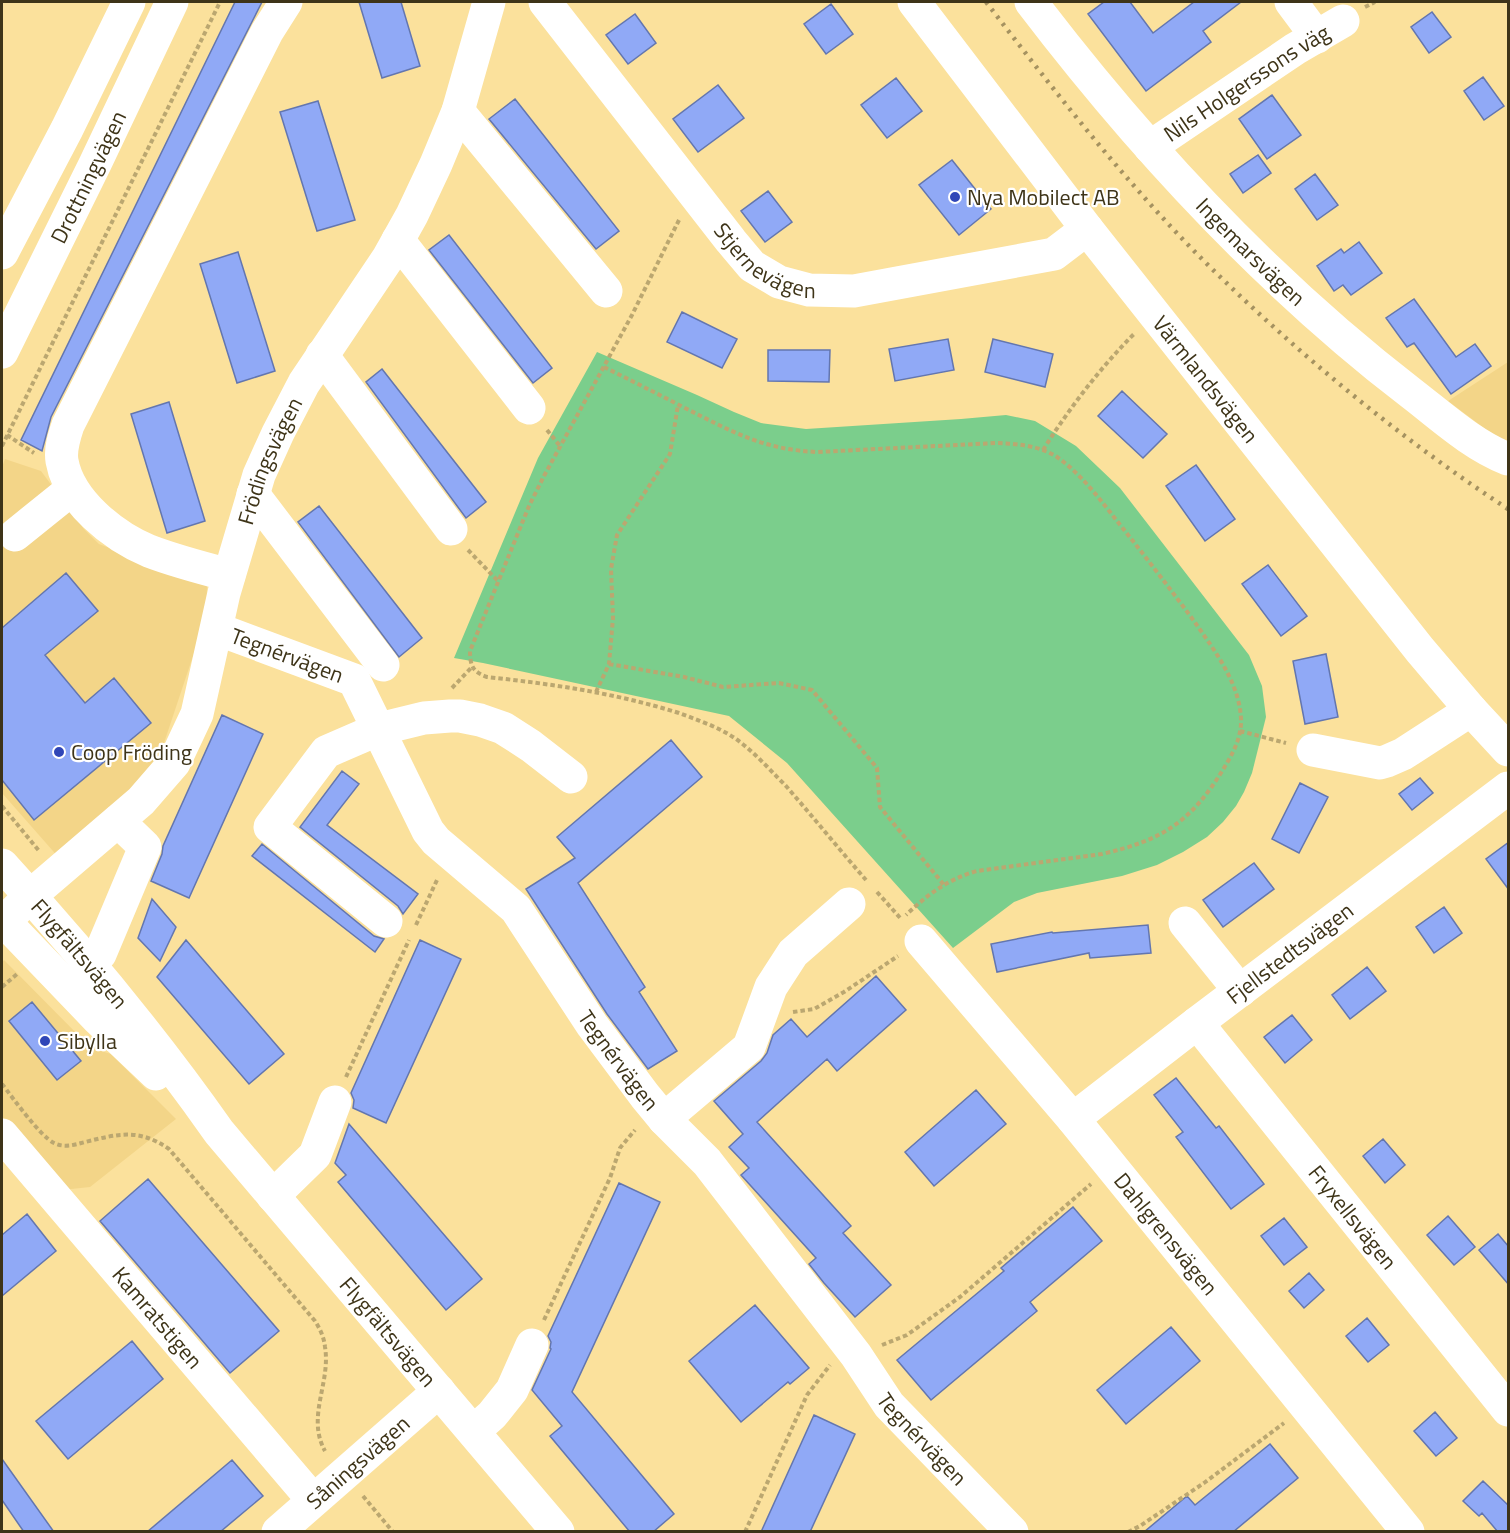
<svg xmlns="http://www.w3.org/2000/svg" width="1510" height="1533" viewBox="0 0 1510 1533" font-family="'Titillium Web',sans-serif">
<style>
.built{fill:#f3d588}
.green{fill:#7bce8c}
.building{fill:#90a9f6;stroke:#6376af;stroke-width:1.5}
.lines{fill:none;stroke-linecap:round;stroke-linejoin:round}
.path{stroke:#bba770;stroke-width:4;stroke-dasharray:4.5 3;stroke-linecap:butt}
.minor{stroke:#fff;stroke-width:33}
.major{stroke:#fff;stroke-width:33}
.rail{stroke:#a59260;stroke-width:4.5;stroke-dasharray:3 6;stroke-linecap:butt}
.poi-dot{fill:#3046b7;stroke:#fff;stroke-width:2}
.labels{text-anchor:middle;dominant-baseline:central;stroke-width:4.5;stroke-linejoin:round;paint-order:stroke}
.street-label{font-size:22px;fill:#3e3418;stroke:#fff}
.poi-label{font-size:22px;fill:#3e3418;stroke:#fff;text-anchor:start}
</style>
<rect width="100%" height="100%" fill="#fbe19c"/>
<path class="built" d="M1508,362V442L1492,434L1448,401Z
M5,459L41,471L84,529L99,544L207,585L206,617L153,776L60,859L2,793V467Z
M4,960L91,1048L111,1054L176,1119L90,1187L62,1190L2,1119V963Z"/>
<path class="green" d="M597,352L697,395L734,412L761,423L806,429L961,419L1006,415L1035,421L1076,446L1120,488L1249,655L1262,686L1266,717L1252,773L1244,792L1236,806L1223,822L1207,837L1183,852L1157,865L1122,876L1037,893L1014,902L953,948L787,763L729,716L483,663L454,658L538,458Z"/>
<path class="building" d="M235,2H262L51,417L42,451L21,440Z
M359,2H401L420,66L382,78Z
M1104,2H1130L1153,33L1194,2H1241L1203,31L1211,42L1146,91L1088,14Z
M831,4L853,34L826,54L804,24Z
M1432,12L1451,37L1429,53L1411,27Z
M635,14L656,43L628,64L606,35Z
M1483,77L1504,106L1484,120L1464,91Z
M896,78L922,111L887,138L861,105Z
M718,85L744,118L698,152L673,119Z
M1272,95L1301,135L1267,159L1239,119Z
M515,99L619,231L596,249L489,119Z
M318,101L355,220L317,231L280,112Z
M1258,155L1271,173L1243,193L1230,174Z
M952,160L991,209L959,235L919,185Z
M1315,174L1338,205L1317,220L1295,189Z
M768,191L792,222L765,242L741,211Z
M449,235L552,368L533,383L429,250Z
M1359,242L1382,273L1351,295L1343,285L1334,291L1317,266L1341,249L1344,253Z
M238,252L275,371L237,383L200,264Z
M1414,299L1456,357L1475,344L1491,366L1451,394L1414,343L1407,347L1386,318Z
M682,312L737,339L722,368L667,342Z
M948,339L954,370L895,381L889,349Z
M993,339L1053,354L1045,387L985,372Z
M768,350H830L829,382L768,381Z
M382,369L486,502L466,518L366,382Z
M1122,391L1167,434L1143,458L1098,416Z
M169,402L205,521L167,533L131,414Z
M1196,465L1235,519L1205,541L1166,486Z
M319,506L422,638L399,657L298,522Z
M1268,565L1307,616L1281,636L1242,584Z
M66,573L98,611L45,655L85,703L114,678L151,723L34,820L2,780V628Z
M1326,654L1338,717L1305,724L1293,661Z
M222,715L263,734L189,898L151,881L162,854L163,846Z
M671,740L702,777L578,883L645,987L639,992L677,1051L648,1069L607,1014L526,889L575,858L557,837Z
M342,771L359,784L327,825L418,894L403,914L398,906L300,827Z
M1420,778L1433,793L1412,810L1399,794Z
M1300,783L1328,797L1299,853L1272,839Z
M1509,842V890L1486,859Z
M262,844L374,936L384,939L375,952L252,856Z
M1254,863L1274,889L1223,927L1203,900Z
M152,899L176,927L160,961L138,938Z
M1444,907L1462,933L1434,953L1416,927Z
M1148,925L1151,953L1090,958L1089,953L997,972L991,944L1052,932L1053,933Z
M186,940L284,1054L249,1084L157,977Z
M420,940L461,959L386,1123L353,1108L354,1100L351,1093Z
M1367,967L1386,991L1350,1019L1332,995Z
M876,976L906,1010L837,1071L827,1059L757,1122L851,1226L843,1233L891,1285L855,1317L824,1283L809,1264L816,1258L741,1175L749,1168L729,1147L743,1134L714,1101L761,1061L767,1053L773,1035L791,1019L807,1037Z
M32,1002L81,1061L57,1080L9,1021Z
M1292,1015L1312,1040L1285,1063L1264,1037Z
M1176,1078L1216,1128L1219,1126L1264,1184L1231,1209L1176,1137L1183,1132L1154,1095Z
M976,1090L1006,1124L934,1186L905,1152Z
M349,1124L482,1279L446,1310L338,1182L346,1175L335,1163Z
M1383,1139L1405,1165L1385,1183L1363,1156Z
M148,1179L279,1331L230,1373L100,1221Z
M619,1183L660,1202L572,1392L674,1514L653,1532H630L550,1436L562,1426L532,1390L551,1349L550,1348L551,1342L548,1336Z
M1073,1207L1102,1241L1030,1302L1037,1311L931,1400L897,1360L1004,1271L1001,1268Z
M27,1214L56,1251L2,1296V1235Z
M1448,1216L1475,1247L1454,1265L1427,1235Z
M1284,1218L1307,1247L1284,1265L1261,1236Z
M1498,1234L1509,1247V1285L1479,1250Z
M1309,1273L1324,1290L1304,1308L1289,1291Z
M755,1305L809,1368L790,1384L788,1382L741,1422L689,1361Z
M1367,1318L1389,1345L1368,1362L1346,1336Z
M1171,1327L1200,1361L1126,1424L1097,1390Z
M132,1341L163,1379L68,1459L36,1421Z
M1435,1412L1457,1438L1436,1456L1414,1431Z
M814,1415L855,1434L810,1532H761Z
M1270,1444L1298,1478L1233,1532H1144L1187,1496L1195,1505Z
M2,1459L54,1532H24L2,1500Z
M232,1460L263,1496L220,1532H147Z
M1483,1481L1509,1506V1532H1498L1482,1513L1479,1516L1463,1501Z"/>
<g class="lines">
<path class="path" d="M1365,7L1375,2
M679,220L632,315L544,476L529,506L470,651C470,666 473,672 487,677C552,684 615,693 679,713C700,721 722,728 740,742C757,755 771,771 786,786C813,817 839,849 866,880
M604,367C630,380 656,393 683,407C731,431 763,450 818,452L996,443C1018,444 1038,445 1057,457C1084,476 1104,505 1125,531C1148,560 1171,590 1194,621C1205,637 1217,653 1226,670C1234,685 1240,701 1241,718C1242,737 1233,753 1224,768C1191,822 1163,840 1102,854L977,871C948,879 927,895 906,915
M547,430L560,446
M7,435L34,453
M2,446L220,2
M1043,450C1069,409 1099,369 1134,334
M468,550L499,582
M609,664L684,677L723,687L779,683L812,690L877,768L880,807L944,885
M452,688L472,667
M596,692L609,664L613,618L611,569L617,535L670,454L678,405
M1240,731L1286,743
M2,806L40,852
M877,892L902,920
M416,925L437,880
M2,987L17,974
M793,1012L814,1009L844,992L898,956
M346,1077L409,940
M2,1084C13,1098 40,1136 54,1143C64,1148 74,1145 85,1142C118,1134 139,1128 169,1149L315,1321C320,1329 324,1337 325,1347C331,1383 306,1417 325,1451
M544,1320L610,1178L620,1148L635,1130
M882,1345L907,1335L960,1297L1091,1184
M363,1496L393,1532
M745,1532L807,1395L830,1365
M1128,1532L1140,1526L1204,1483L1284,1423"/>
<g class="minor">
<path id="s1" d="M545,2L731,241L752,266L779,282L809,290L854,291L1054,254L1087,229"/>
<path id="s2" d="M914,2L1087,229L1420,650L1471,710L1508,750"/>
<path id="s3" d="M1031,2C1140,145 1268,283 1411,393C1441,416 1472,445 1508,459"/>
<path d="M1291,2L1317,37"/>
<path d="M458,111L606,291"/>
<path id="s4" d="M1150,147L1295,49L1343,21"/>
<path d="M398,240L529,408"/>
<path d="M322,355L451,529"/>
<path d="M253,494L383,665"/>
<path d="M15,535L72,489"/>
<path d="M229,575C202,568 175,561 149,551C113,536 69,501 62,461C60,449 64,437 68,425L267,32L286,2"/>
<path id="s5" d="M217,629L354,680L428,831L436,841L516,909L592,1025L645,1096L664,1119L707,1162L856,1355L889,1405L1012,1532"/>
<path d="M1313,750L1380,763L1387,761L1403,754L1471,710"/>
<path id="s6" d="M2,865C79,949 153,1038 219,1132L558,1532"/>
<path d="M2,919L98,1019L156,1074"/>
<path d="M386,921L270,827L326,752L379,729L424,718L450,716H460L480,720L503,728L531,746L571,777"/>
<path d="M1185,923L1240,991"/>
<path id="s7" d="M2,924L30,896L141,801L174,763L197,714L224,593L259,475L278,433L304,383L388,258L412,215L436,164L458,111L489,2"/>
<path id="s8" d="M921,941L1073,1119L1408,1532"/>
<path d="M100,954L145,847L118,821"/>
<path id="s9" d="M1197,1023L1508,1410"/>
<path d="M664,1119L749,1047L771,987L793,953L849,904"/>
<path id="s10" d="M1073,1119L1197,1023L1508,788"/>
<path id="s11" d="M2,1135L313,1500"/>
<path d="M273,1196L315,1155L335,1102"/>
<path d="M474,1431L492,1415L512,1390L532,1345"/>
<path id="s12" d="M278,1532L439,1391"/>
</g>
<g class="major">
<path d="M2,253L67,129L129,2"/>
<path id="s13" d="M2,352L95,164L172,2"/>
</g>
<path class="rail" d="M986,2C1053,89 1121,177 1199,256C1292,349 1398,437 1508,509"/>
</g>
<g class="poi-dot">
<circle cx="955" cy="197" r="6"/>
<circle cx="59" cy="752" r="6"/>
<circle cx="45" cy="1041" r="6"/>
</g>
<g class="labels">
<g class="street-label">
<text stroke="none"><textPath href="#s4" startOffset="116">Nils Holgerssons väg</textPath></text>
<text stroke="none"><textPath href="#s13" startOffset="195">Drottningvägen</textPath></text>
<text stroke="none"><textPath href="#s3" startOffset="333">Ingemarsvägen</textPath></text>
<text stroke="none"><textPath href="#s1" startOffset="344">Stjernevägen</textPath></text>
<text stroke="none"><textPath href="#s2" startOffset="477">Värmlandsvägen</textPath></text>
<text stroke="none"><textPath href="#s7" startOffset="554">Frödingsvägen</textPath></text>
<text stroke="none"><textPath href="#s5" startOffset="75">Tegnérvägen</textPath></text>
<text stroke="none"><textPath href="#s10" startOffset="273">Fjellstedtsvägen</textPath></text>
<text stroke="none"><textPath href="#s6" startOffset="118">Flygfältsvägen</textPath></text>
<text stroke="none"><textPath href="#s5" startOffset="615">Tegnérvägen</textPath></text>
<text stroke="none"><textPath href="#s9" startOffset="249">Fryxellsvägen</textPath></text>
<text stroke="none"><textPath href="#s8" startOffset="382">Dahlgrensvägen</textPath></text>
<text stroke="none"><textPath href="#s11" startOffset="240">Kamratstigen</textPath></text>
<text stroke="none"><textPath href="#s6" startOffset="606">Flygfältsvägen</textPath></text>
<text stroke="none"><textPath href="#s5" startOffset="1101">Tegnérvägen</textPath></text>
<text stroke="none"><textPath href="#s12" startOffset="106">Såningsvägen</textPath></text>
</g>
<g class="poi-label">
<text x="967" y="197">Nya Mobilect AB</text>
<text x="71" y="752">Coop Fröding</text>
<text x="57" y="1041">Sibylla</text>
</g>
</g>
<rect width="1510" height="1533" fill="none" stroke="#3e3418" stroke-width="6"/>
</svg>
